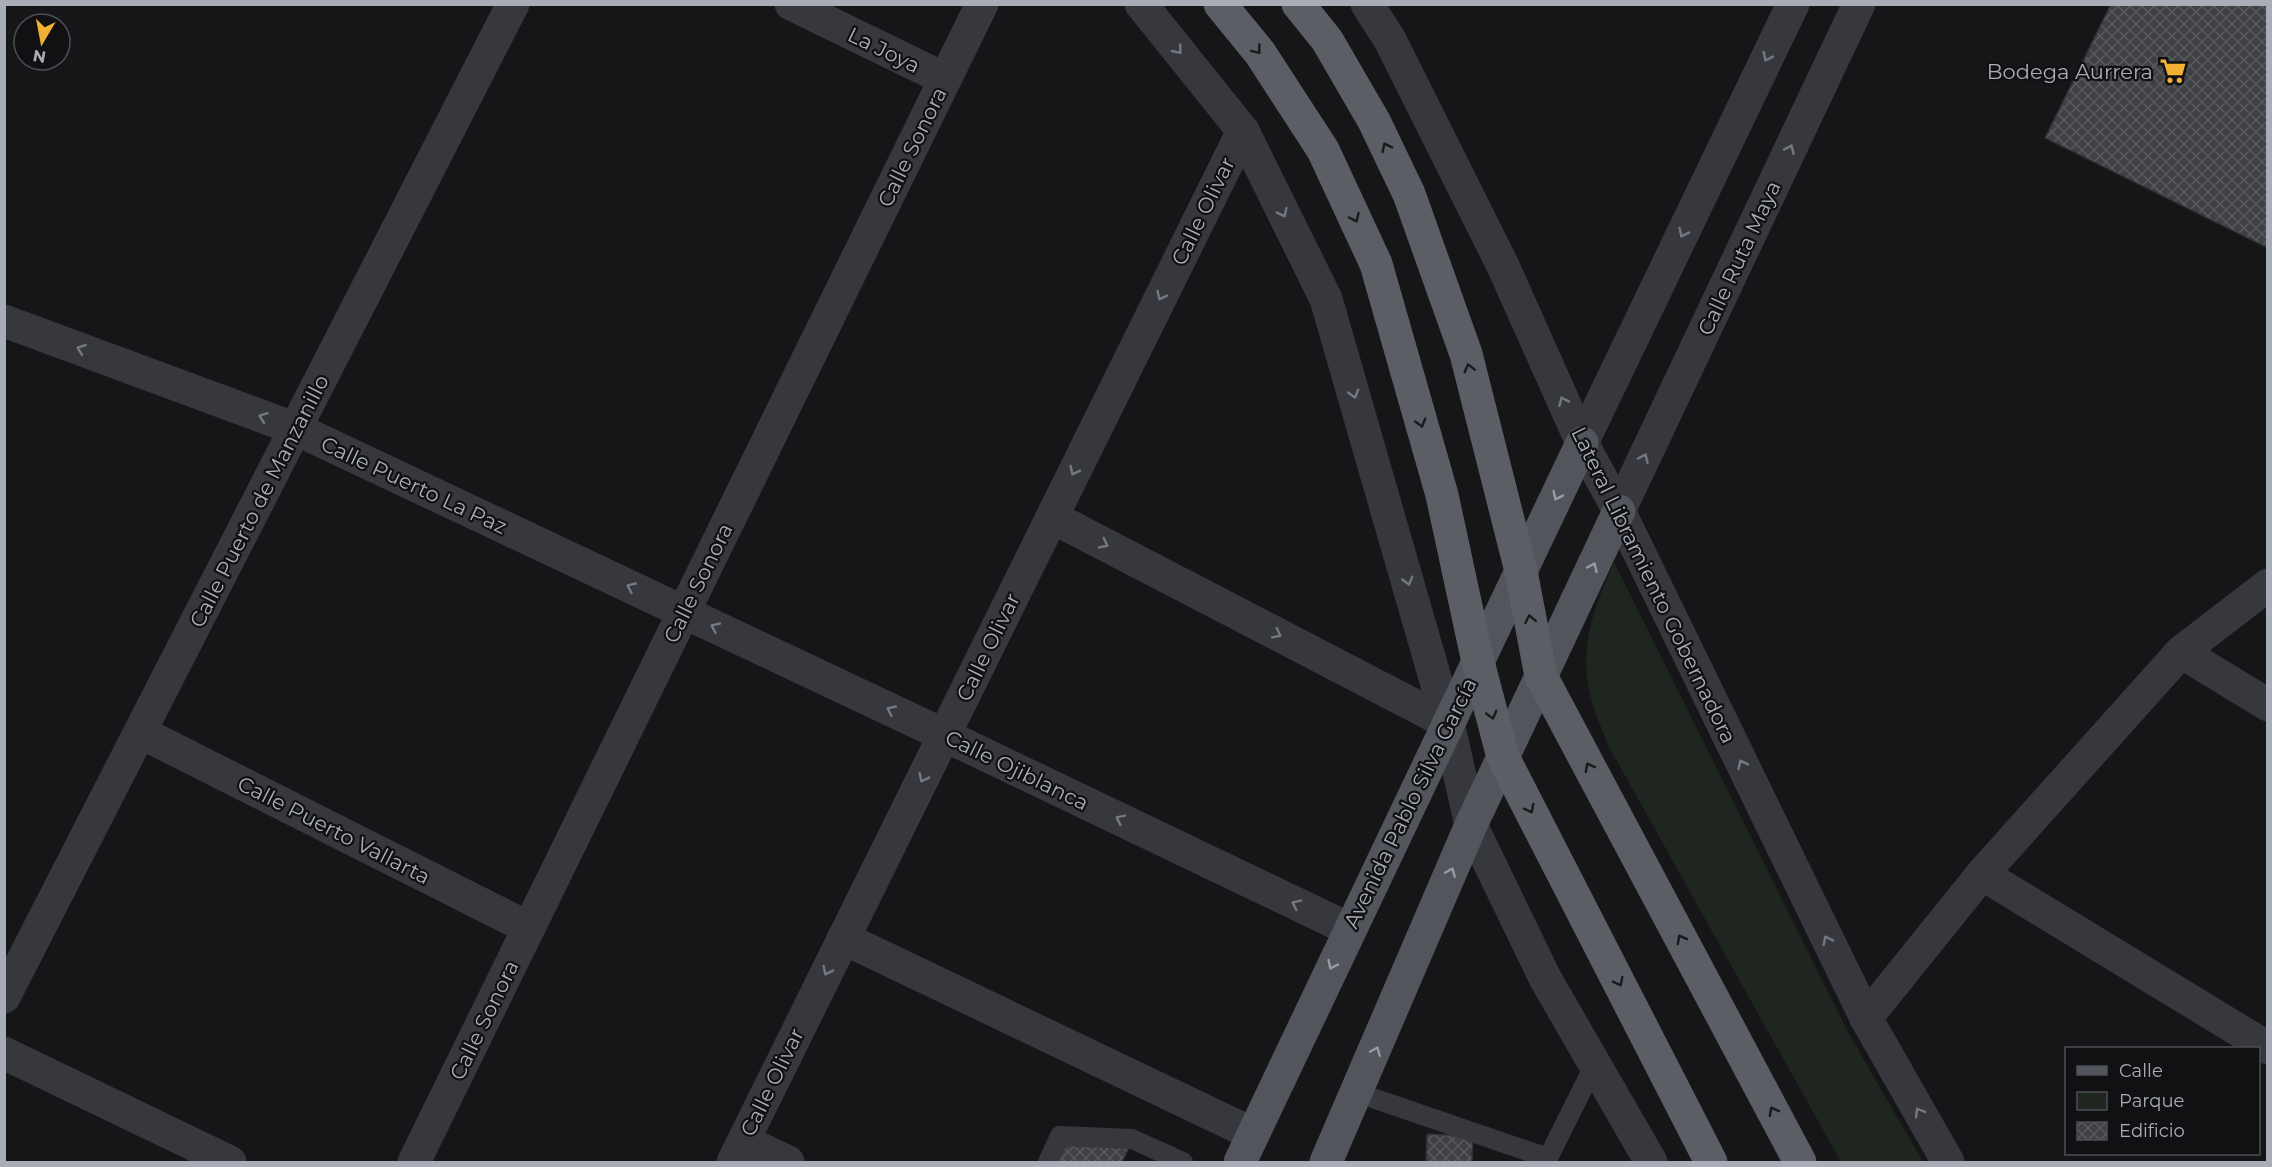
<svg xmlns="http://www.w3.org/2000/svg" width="2272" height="1167" viewBox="0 0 2272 1167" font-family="Montserrat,sans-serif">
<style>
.green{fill:#1e261f}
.building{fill:url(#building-cross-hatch);stroke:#303034;stroke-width:1.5}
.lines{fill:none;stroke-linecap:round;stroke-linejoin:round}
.service{stroke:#37383d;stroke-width:20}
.minor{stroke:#37383d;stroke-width:33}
.tertiary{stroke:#37383d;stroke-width:33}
.primary{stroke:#53555c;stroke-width:33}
.trunk{stroke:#5b5e65;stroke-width:33}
.oneway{stroke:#757881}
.oneway2{stroke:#18191b}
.oneway3{stroke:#979ba6}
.labels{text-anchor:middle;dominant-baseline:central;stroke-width:4.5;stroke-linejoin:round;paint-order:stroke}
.street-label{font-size:21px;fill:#a8adb8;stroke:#111113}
.poi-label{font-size:21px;fill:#a8adb8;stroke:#111113;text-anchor:end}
</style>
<defs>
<pattern id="building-cross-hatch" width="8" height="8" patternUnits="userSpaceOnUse" patternTransform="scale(1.5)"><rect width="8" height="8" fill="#404145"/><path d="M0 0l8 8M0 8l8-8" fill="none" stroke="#595a5e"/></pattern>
</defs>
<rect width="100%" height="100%" fill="#161618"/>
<path class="green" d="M1614,562L1848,1032L1923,1162H1841L1609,747C1602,729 1594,712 1590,694C1578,648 1596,603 1614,562Z"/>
<path class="building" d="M2111,4H2268V248L2045,138Z
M1069,1133L1135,1135L1122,1162H1056Z
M1427,1134L1473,1136L1472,1162H1426Z"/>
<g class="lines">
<path class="service" d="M1358,1093L1548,1158
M1048,1162L1060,1136L1132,1139L1183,1162
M1546,1162L1595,1064"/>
<path class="minor" d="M791,4L945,79
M4,321L296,429L944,735L1349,929
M1582,443L1793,4
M1619,511L1859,4
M1052,517L1448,723
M2181,652L2268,705
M140,732L529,928
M1982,874L2268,1048
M843,938L1253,1134
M4,997L513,4
M1866,1018L1982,874L2181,652L2268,585
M4,1053L230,1162
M744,1141L788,1162
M414,1162L982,4
M733,1162L1243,131"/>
<path class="tertiary" d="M1141,4L1243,131L1326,299L1448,723L1471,825L1545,978L1651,1162
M1367,4L1390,40L1503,266L1582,443L1619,511L1866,1018L1948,1162"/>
<path class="primary" d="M1240,1162L1582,443
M1326,1162L1471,825L1619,511"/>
<path class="trunk" d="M1220,4L1260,53L1323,150L1376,264L1442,495L1478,662L1503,757L1711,1162
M1298,4L1327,40L1374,121L1409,194L1466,354L1521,571L1541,676L1800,1162"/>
</g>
<defs><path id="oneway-chevron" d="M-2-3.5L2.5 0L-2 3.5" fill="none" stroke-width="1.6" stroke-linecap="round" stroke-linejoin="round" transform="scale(1.5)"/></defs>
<g class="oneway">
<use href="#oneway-chevron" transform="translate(1178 50) rotate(51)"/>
<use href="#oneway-chevron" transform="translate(1767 57) rotate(116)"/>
<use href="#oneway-chevron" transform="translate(1790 149) rotate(-65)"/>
<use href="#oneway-chevron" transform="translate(1283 213) rotate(64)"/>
<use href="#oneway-chevron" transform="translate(1683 233) rotate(116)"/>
<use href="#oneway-chevron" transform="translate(1161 296) rotate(116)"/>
<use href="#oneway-chevron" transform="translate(81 349) rotate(-160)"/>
<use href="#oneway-chevron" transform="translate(1354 394) rotate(74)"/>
<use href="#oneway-chevron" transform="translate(1563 401) rotate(-114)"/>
<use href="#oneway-chevron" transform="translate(263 417) rotate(-160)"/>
<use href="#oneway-chevron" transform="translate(1644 458) rotate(-65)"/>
<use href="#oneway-chevron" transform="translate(1074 471) rotate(116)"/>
<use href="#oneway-chevron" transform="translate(1104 544) rotate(27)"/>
<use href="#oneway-chevron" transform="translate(1408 581) rotate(74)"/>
<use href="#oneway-chevron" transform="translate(631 587) rotate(-155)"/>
<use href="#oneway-chevron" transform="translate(715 627) rotate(-155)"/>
<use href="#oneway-chevron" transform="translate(1277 634) rotate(27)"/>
<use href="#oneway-chevron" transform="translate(891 710) rotate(-155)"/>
<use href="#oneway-chevron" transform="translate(1742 764) rotate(-116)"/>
<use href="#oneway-chevron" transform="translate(923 778) rotate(116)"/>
<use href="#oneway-chevron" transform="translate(1120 819) rotate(-154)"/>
<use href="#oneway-chevron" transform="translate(1296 904) rotate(-154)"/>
<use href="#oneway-chevron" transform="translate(1827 940) rotate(-116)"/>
<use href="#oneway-chevron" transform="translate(827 971) rotate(116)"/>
<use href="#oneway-chevron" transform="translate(1919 1112) rotate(-120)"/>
</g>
<g class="oneway2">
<use href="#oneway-chevron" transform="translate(1257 50) rotate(52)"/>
<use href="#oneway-chevron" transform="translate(1386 147) rotate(-116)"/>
<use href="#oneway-chevron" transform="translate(1355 218) rotate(65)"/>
<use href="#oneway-chevron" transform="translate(1469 368) rotate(-104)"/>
<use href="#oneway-chevron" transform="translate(1421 423) rotate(74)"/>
<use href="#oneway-chevron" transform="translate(1530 619) rotate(-101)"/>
<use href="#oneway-chevron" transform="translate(1492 715) rotate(75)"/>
<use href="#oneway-chevron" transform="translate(1589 767) rotate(-118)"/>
<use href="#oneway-chevron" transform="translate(1530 809) rotate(63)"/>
<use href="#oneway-chevron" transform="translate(1681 939) rotate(-118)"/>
<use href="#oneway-chevron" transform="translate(1619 982) rotate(63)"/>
<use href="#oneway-chevron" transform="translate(1773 1111) rotate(-118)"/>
</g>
<g class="oneway3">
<use href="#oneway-chevron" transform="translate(1557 496) rotate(116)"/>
<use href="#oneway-chevron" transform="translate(1593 567) rotate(-65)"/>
<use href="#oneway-chevron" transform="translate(1451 872) rotate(-67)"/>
<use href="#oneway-chevron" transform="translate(1332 965) rotate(115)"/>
<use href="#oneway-chevron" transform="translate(1376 1051) rotate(-67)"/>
</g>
<defs>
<g id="supermarket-bare" transform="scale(2.07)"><path d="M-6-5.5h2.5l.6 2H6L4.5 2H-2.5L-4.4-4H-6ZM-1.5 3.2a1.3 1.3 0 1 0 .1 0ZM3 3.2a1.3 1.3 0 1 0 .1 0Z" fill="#f2b134" stroke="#111113" stroke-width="2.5" paint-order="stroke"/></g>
</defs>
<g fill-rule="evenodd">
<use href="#supermarket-bare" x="2173" y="71"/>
</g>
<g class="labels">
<g class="street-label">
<text transform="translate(884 50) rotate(26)">La Joya</text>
<text transform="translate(912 147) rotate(-64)">Calle Sonora</text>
<text transform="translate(1203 211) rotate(-64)">Calle Olivar</text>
<text transform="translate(1739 258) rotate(-65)">Calle Ruta Maya</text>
<text transform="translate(414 485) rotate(25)">Calle Puerto La Paz</text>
<text transform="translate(259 501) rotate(-63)">Calle Puerto de Manzanillo</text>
<text transform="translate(698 583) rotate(-64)">Calle Sonora</text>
<text transform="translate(1654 585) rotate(64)">Lateral Libramiento Gobernadora</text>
<text transform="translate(988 647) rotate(-64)">Calle Olivar</text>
<text transform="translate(1017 770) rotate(26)">Calle Ojiblanca</text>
<text transform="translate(1410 803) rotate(-64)">Avenida Pablo Silva García</text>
<text transform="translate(334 830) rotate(27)">Calle Puerto Vallarta</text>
<text transform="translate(484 1020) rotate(-64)">Calle Sonora</text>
<text transform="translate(772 1082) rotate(-64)">Calle Olivar</text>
</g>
<g class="poi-label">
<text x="2153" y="71">Bodega Aurrera</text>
</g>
</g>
<rect width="2272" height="1167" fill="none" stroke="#a8adb8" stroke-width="12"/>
<rect x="2065" y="1047" width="195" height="108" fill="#111113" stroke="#4d4f55" stroke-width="1.5"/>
<rect x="2077" y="1066" width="30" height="9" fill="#53555c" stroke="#4d4f55" stroke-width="1.5"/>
<text x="2119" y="1077" font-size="18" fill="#a8adb8">Calle</text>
<rect x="2077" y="1092" width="30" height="18" fill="#1e261f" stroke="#4d4f55" stroke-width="1.5"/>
<text x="2119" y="1107" font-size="18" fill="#a8adb8">Parque</text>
<rect x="2077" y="1122" width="30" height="18" fill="url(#building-cross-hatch)" stroke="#4d4f55" stroke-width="1.5"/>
<text x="2119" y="1137" font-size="18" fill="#a8adb8">Edificio</text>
<g transform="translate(42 42) rotate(190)"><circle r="28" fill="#111113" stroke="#4d4f55" stroke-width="1.5"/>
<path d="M0-4.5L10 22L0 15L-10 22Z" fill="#f2b134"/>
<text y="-9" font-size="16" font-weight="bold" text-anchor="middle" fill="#a8adb8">N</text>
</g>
</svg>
